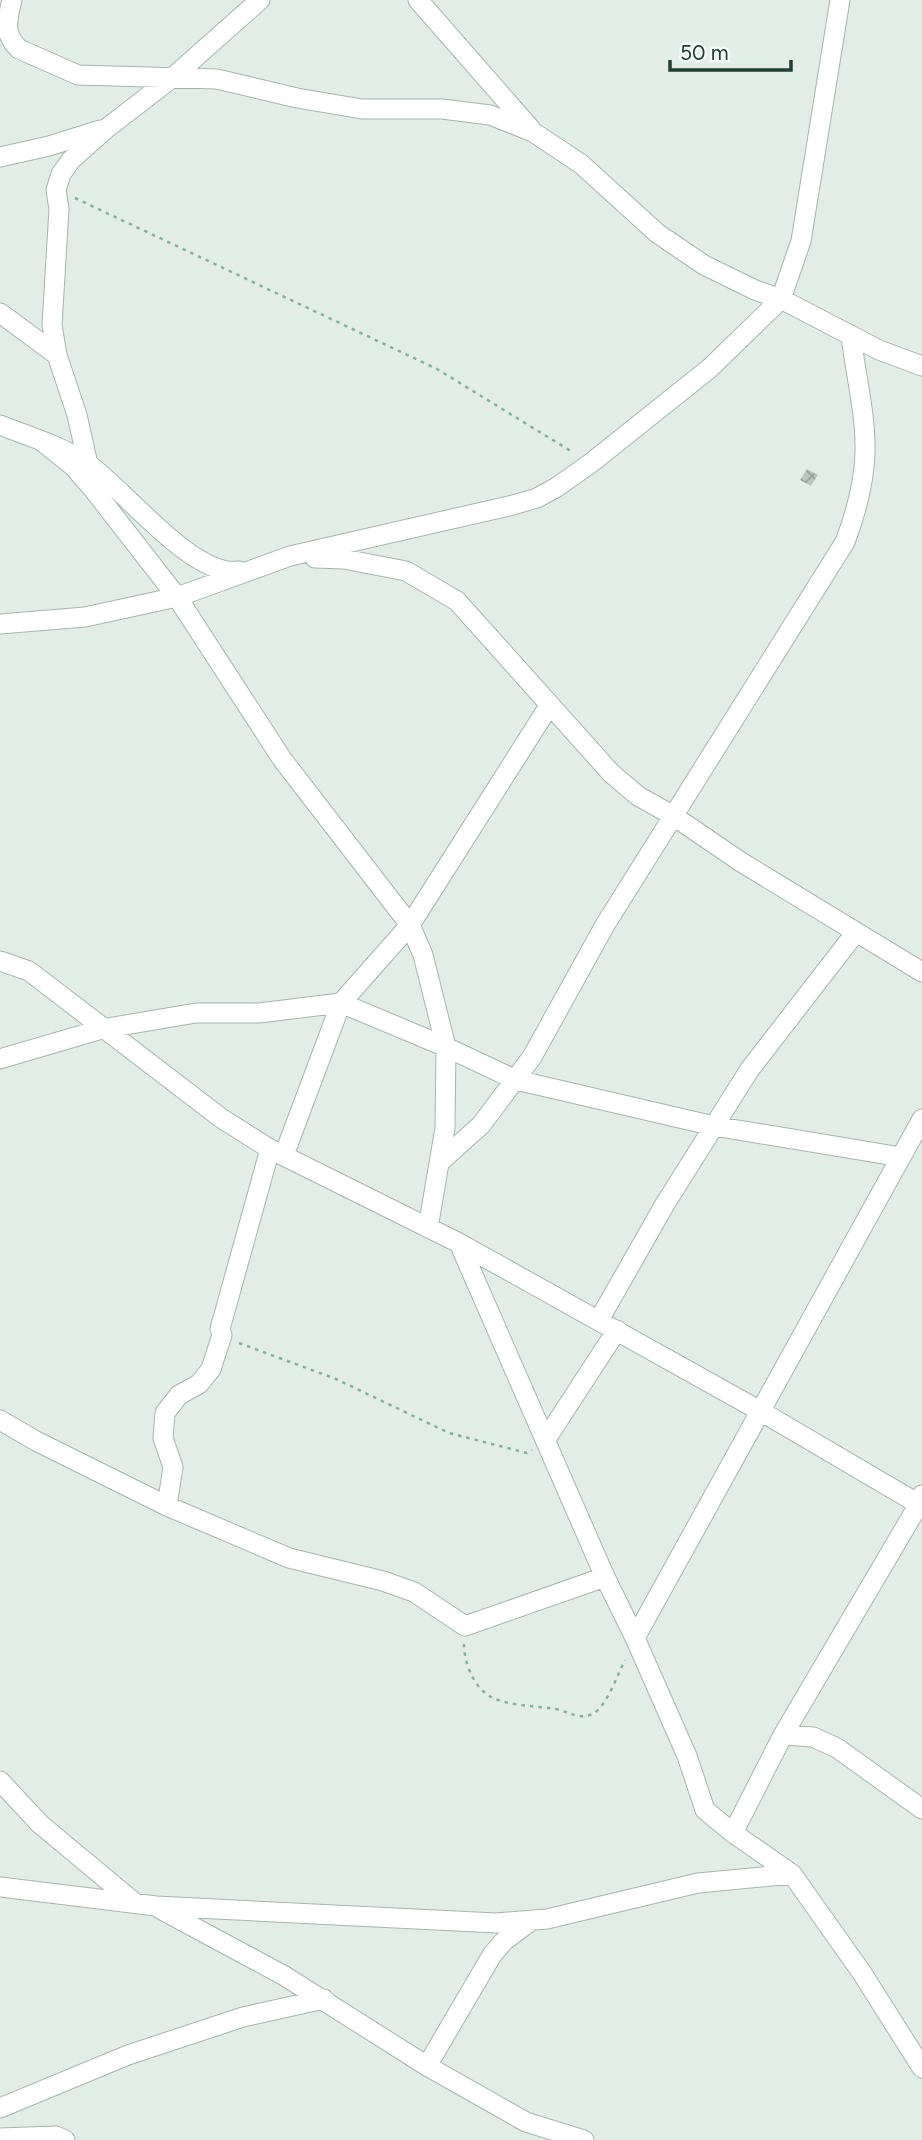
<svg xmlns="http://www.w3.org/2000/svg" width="922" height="2140" viewBox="0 0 922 2140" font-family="Figtree,sans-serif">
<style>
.building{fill:url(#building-cross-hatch)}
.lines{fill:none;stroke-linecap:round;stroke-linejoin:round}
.minor-casing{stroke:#a5b5ae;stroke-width:21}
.path{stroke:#83b19e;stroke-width:2.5;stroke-dasharray:3.5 5;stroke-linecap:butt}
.minor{stroke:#fff;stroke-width:19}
</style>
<defs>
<pattern id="building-cross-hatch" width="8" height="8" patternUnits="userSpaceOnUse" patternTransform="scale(1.75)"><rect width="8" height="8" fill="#b8c8c0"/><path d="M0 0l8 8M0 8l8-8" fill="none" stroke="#95a49d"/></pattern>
</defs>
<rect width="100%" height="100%" fill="#e3ede7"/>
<path class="building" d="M807,469L818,475L811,486L800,480Z"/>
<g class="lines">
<g class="minor-casing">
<path id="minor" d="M12,0C7,20 3,34 19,49L78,75L217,79L297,98L362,109H442L490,115L533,132L581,164L657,233L704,265L755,290L781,299L879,350L922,366
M418,0L530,128
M0,157L49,146L100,130
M0,313L57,355
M0,425C28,436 64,447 88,464C125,490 193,578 239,571
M43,442L73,466L93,489L177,597L282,759L410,925L423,955L446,1047L445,1128L428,1228
M88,464L77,415L57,355L52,325L59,209L56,190L61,174L71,160L107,128L172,78L260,0
M315,558L344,559L406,571L457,601L611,773L638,796L672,815L741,862L922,972
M0,624L85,617L177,597L290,556L513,505L537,498L557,487L591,463L710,368L781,299L801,241L840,0
M0,961L29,971L221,1118L270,1149L459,1243L762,1412L922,1506
M0,1059L102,1029L196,1013H259L341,1003L446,1047L516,1080L714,1126L901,1157
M284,1155L341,1003L410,925L549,706
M441,1161L481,1125L532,1057L605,925L845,542C856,513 864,484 865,453C866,413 855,373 851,335
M459,1243L605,1577L635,1638L687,1756L705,1810L733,1833L792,1874L862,1973L922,2068
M599,1320L665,1204L750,1069L856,932
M0,1420L36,1441L167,1506L289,1558L383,1581L414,1592L465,1626L605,1577
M546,1439L617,1330
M167,1506L173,1467L163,1438L165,1413L179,1395L199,1384L211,1369L222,1335L220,1329L270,1149
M635,1638L922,1119
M783,1735L813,1737L837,1748L922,1809
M0,1781L40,1824L135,1903
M733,1833L783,1735L919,1504L922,1495
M0,1887L156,1906L496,1923L547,1919L698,1883L792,1874
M160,1909L283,1975L427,2066L526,2122L584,2140
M427,2066L492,1955L504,1941L532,1920
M0,2108L128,2055L243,2017L324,1999
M0,2138L56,2136L65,2140"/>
</g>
<path class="path" d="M75,198L437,369L574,453
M239,1343L336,1379L449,1433L527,1453L532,1450
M464,1644C464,1663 474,1689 493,1698C511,1706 537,1706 556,1709C569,1712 579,1720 592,1714C606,1709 618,1673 625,1660"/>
<use href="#minor" class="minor"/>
</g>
<path d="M670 60v10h121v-10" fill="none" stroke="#223e34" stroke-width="3.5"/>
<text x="680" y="60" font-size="21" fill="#223e34" stroke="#f3f9f6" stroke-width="5" paint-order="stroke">50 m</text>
</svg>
